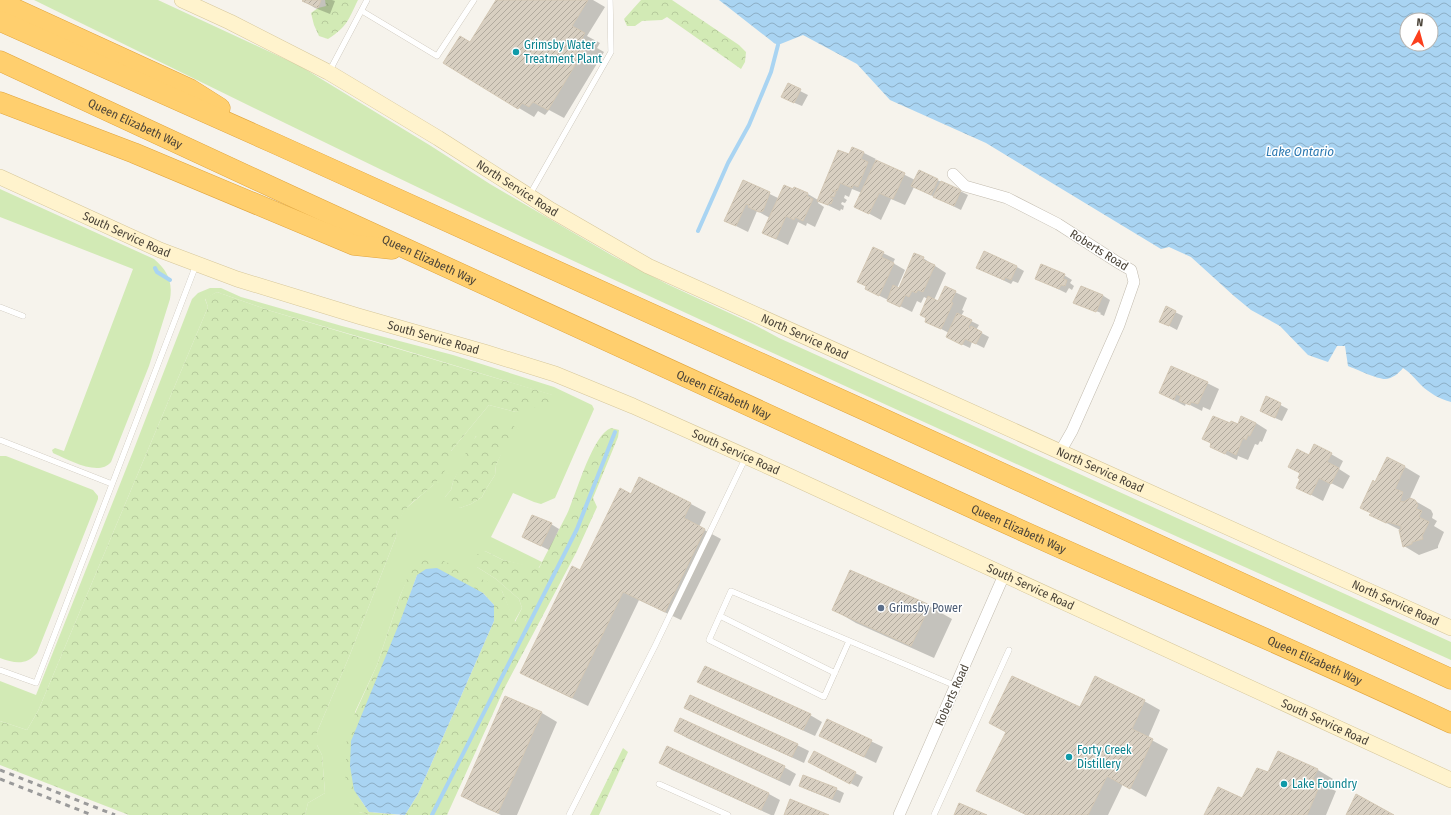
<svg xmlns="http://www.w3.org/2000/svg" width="1451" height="815" viewBox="0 0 1451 815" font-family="'Fira Sans Condensed',sans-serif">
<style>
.green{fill:#d2eab5;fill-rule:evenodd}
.forest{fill:url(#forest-crowns)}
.water{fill:url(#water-waves);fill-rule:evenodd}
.shadow{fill:#0003}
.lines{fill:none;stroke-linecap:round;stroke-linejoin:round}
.stream{stroke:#a9d4f2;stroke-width:4}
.building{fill:url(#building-hatch);stroke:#d3c7b4}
.lane-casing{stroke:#c2bbae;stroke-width:6}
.street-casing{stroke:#c2bbae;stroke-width:12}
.secondary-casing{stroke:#d6c79b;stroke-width:16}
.highway-casing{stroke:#e0a43c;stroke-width:21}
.lane{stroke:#fff;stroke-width:5.5}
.street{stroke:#fff;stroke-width:11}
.secondary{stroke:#fff3cd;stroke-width:15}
.highway{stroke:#ffcf6e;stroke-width:20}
.rail{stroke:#9a9a9a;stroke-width:3;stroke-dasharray:5 5;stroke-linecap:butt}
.culture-dot{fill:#0f9aa8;stroke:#fff;stroke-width:1.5}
.service-dot{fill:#5c6f8a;stroke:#fff;stroke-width:1.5}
.labels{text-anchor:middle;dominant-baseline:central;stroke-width:3;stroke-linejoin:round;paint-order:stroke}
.culture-label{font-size:12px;fill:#0d838f;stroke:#fff;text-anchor:start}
.street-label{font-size:12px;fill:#4b4439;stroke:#fff}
.service-label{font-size:12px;fill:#4e5e75;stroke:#fff;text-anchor:start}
.water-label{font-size:13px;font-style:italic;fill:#2e7ab2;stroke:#fff}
</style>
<defs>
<pattern id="forest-crowns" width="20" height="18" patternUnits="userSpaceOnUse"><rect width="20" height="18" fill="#d2eab5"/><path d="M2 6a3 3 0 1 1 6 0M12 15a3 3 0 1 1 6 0" fill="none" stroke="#b6ca9c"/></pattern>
<pattern id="water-waves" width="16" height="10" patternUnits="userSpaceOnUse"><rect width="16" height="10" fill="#a9d4f2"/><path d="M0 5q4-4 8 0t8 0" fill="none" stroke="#8caec5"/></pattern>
<pattern id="building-hatch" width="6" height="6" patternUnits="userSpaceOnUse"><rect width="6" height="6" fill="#d8cfc1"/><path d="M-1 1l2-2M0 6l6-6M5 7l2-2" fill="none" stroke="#b1aa9e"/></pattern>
</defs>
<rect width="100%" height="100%" fill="#f6f3ec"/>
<path class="green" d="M34,0H158L300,66L431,146L490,184L613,256L667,284L753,324L779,338L1451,642V660C1174,535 897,411 621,283C424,192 229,96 34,0Z
M0,189L154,259C167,270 173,281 170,299L149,366L111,462C99,477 69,460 55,454L53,453L52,450L55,448L64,451L133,269L0,217Z
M210,288H221L241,297L342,326L453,355L554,387L592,405L594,409L555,498L541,504L534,502L513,493L491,537L542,562L538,569L503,560L485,551L477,567L496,579L519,599L522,608L514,622L502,591L412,569L400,596L377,665L355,712L359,812L370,815H305L308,803L325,793L322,755L317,745V732L349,657L396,537L397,523L404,510L433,485L451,451L489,405L516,412L552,395L384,344L271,311L217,292L205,299L208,307L38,711L27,730L0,721V681L36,695L132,454L192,299L198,293ZM476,436L501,454L496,465L495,475L486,489L482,497L471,504L460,508L445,497L451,490L453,482Z
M0,456H6L93,490L98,496V499L37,653C26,666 14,663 0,658Z"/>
<path class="forest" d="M325,0H358C348,20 348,26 328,39L319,36L314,25L311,13L318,8L326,6Z
M641,0H672L739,45L746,52L745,62L741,69L667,17L662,20L642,21L635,26H627L624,19Z
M217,292L271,311L553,395L548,404L516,412L489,405L451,451L453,460C446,468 440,479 432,486C411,505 399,507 396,537L349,657L317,732V745L322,755L325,793L308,803L305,815H129L0,765V721L27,730L38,711L208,307L205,298Z
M494,424H510L515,427L496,465L495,475L486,489L482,497L471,504L460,508L446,504L445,497L451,490L453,482C463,461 470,432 494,424Z
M611,428L619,430L618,437L593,498L597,507L577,551L505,687L447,815H405L418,794L494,621V605L483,593L417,575L350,766L354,790L369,812L399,815H370L359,812L345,789L347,731L377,665L400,596L411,569L431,555L488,582L502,591L515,622L522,608L519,599L496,579L477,567L473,556L485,551L503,560L539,568C548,550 558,532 567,514C576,495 592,435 611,428Z
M623,748L628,752L599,815H590Z"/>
<path class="water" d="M719,0H1451V402C1440,399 1429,393 1421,385C1415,379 1411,373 1403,368C1399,373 1392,379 1385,379C1377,379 1356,369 1348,366L1345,346H1337L1328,362L1308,355L1280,326L1251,310L1234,296L1191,257L1169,247L1161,249L986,143L890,100L857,64L803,35L778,45L774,43ZM1407,20H1431V44H1407Z
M437,568L483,593L494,605V621L418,794L405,815L369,812L354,790L350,766L351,741L401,619L417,575L426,569Z"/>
<path class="shadow" d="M304,0H332L335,1L330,14L315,8L304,1Z
M497,0H593L605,7L587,36L600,43L597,48L604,52L564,118L549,110L545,115L538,111L534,117L444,63L471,43Z
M788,85L808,95L802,106L790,101Z
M852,148L864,153L876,159L875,160L915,180L919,171L960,191L968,195L961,210L914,187L905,205L891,199L881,220L855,206L862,193L852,189L849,197L845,195L844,198L847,200L845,203L842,202L841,204L844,206L843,210L841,209L840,211L819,201L818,203L824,207L815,227L807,223L806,226L798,222L788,245L763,233L770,218L757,211L748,232L726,221L743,181L778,198L808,194L818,200L849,155Z
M883,253L895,259L893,263L905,270L897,288L900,289L923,258L946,273L934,300L939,302L945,287L967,298L962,310L964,311L961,316L979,325L976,330L989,337L984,348L972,342L970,348L947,337L949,333L926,321L928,299L924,297L921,303L917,301L912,312L878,295L867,286L858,281Z
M1017,267L1024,271L1018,283L1013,281L1011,284L978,268Z
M1064,275L1072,280L1070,283L1074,286L1072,290L1069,288L1066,293L1036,278Z
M1102,295L1110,300L1104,316L1100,314L1101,313L1081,305V306L1075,303Z
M1167,308L1183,316L1177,330L1160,321Z
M1207,383L1219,389L1210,410L1203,407L1202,411L1186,403L1185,406L1160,393Z
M1267,398L1288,409L1282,421L1268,415Z
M1256,423L1267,430L1262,442L1260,441L1258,445L1255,444L1248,460L1238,456L1237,460L1223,453L1211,446L1212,444L1204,439L1231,425L1238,426Z
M1331,454L1343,461L1339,469L1350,476L1343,489L1331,483L1323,501L1298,488L1302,479L1301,473L1309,456Z
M1405,467L1420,476L1410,498L1431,510L1433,514L1432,518L1437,521L1434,526L1444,532L1438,546V548L1419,555L1404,546L1400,530L1371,515L1376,483Z
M639,479L691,504L706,512L699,527L721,539L681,620L639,600L588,706L537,681L521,672L581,572L631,495Z
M551,524L559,529L549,550L523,537Z
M929,606L952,619L934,658L856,623L834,610Z
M699,681L810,715L822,722L815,736L710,688Z
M505,697L542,713L557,722L517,815H501L478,805L462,796Z
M1144,701L1160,710L1148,738L1168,749L1146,797L1123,784L1108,815H1026L993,799L1006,732L990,723L1081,708Z
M685,707L797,745L809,751L804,763L697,714Z
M827,720L883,747L876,763L820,736Z
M675,731L784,767L796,774L790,786L687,738Z
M668,747L769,794L780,800L774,815H771L672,770L661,763Z
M814,752L863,777L858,787L817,766Z
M1318,770L1333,779L1329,788L1336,791L1326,815H1205L1242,799L1268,773Z
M800,786L836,789L844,793L840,803L808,790Z"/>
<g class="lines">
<path class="stream" d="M698,231L728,163L749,125L771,72L778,45
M155,268L157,272L170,280
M432,815L577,529L615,432"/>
</g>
<path class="building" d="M303,0H321L318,8L302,1Z
M496,0H588L572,26L585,33L582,38L589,42L548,110L533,102L529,107L522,103L518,109L443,63L460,36L470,42Z
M788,83L801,89L794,103L781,97Z
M852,147L864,152L861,159L868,162L858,187L853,185L852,188L840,183L837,191L833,190L832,191L836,192L834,197L830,196V197L833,199L831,204L829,203L828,205L817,201L838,150L849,154Z
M876,160L905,173L893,199L879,193L869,214L854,207Z
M919,170L938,179L931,195L911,186Z
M743,180L770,192L763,211L759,212L748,207L749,205L746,204L736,226L724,221Z
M941,181L961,190L954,206L933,197Z
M784,185L793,189L794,187L808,193L807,196L813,199L803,221L795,217L794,220L786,216L776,239L762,233Z
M873,247L884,252L881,257L894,263L879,296L865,289L866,286L857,282Z
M984,251L1017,266L1011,280L1005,277L1004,280L976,268Z
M914,253L924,257L923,260L935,265L923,292L918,290L916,293L912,291L909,297L905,295L900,307L887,301L893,285L899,288Z
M1041,264L1065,274L1063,279L1067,280L1065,286L1061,285L1059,289L1035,279Z
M945,286L956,291L951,302L953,303L941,329L925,322L926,318L920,315L928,296L938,301Z
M1081,286L1103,295L1096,312L1073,303Z
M1166,306L1176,311L1169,326L1159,322Z
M957,313L972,320L968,327L970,329L971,326L982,332L976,344L965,339L962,345L946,337Z
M1171,366L1208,382L1198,404L1191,402L1190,405L1179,401L1181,396L1176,394L1174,400L1159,393Z
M1266,396L1281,403L1275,418L1260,411Z
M1213,416L1230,423L1231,421L1238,424L1241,416L1256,423L1250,436L1248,435L1246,440L1243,438L1236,455L1227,450L1225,454L1210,447L1211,443L1202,439Z
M1314,444L1332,453L1327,462L1339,468L1331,484L1319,478L1311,495L1296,488L1300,479L1298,478L1300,473L1288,467L1297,449L1309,455Z
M1387,457L1405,466L1395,489L1403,492L1400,501L1404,502L1410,498L1415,500L1418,505L1416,509L1422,511L1419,517L1429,522L1422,536L1423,539L1412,542V544L1403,547L1399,530L1401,529V526L1388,522L1386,523L1369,515L1371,513L1360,508L1373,480L1375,482Z
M639,477L691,503L684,518L705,529L665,612L623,592L572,698L520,673L572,566L580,570L620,488L631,494Z
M532,515L552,523L541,546L522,537Z
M850,570L930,605L911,646L832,610Z
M705,666L811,714L803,730L697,682Z
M1012,676L1080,707L1095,676L1145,700L1132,729L1153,739L1130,789L1107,776L1088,815H1027L976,791L1006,732L989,723Z
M690,695L798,744L792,757L684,708Z
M505,696L542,712L498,813L461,796Z
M680,718L785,766L779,780L674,731Z
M827,719L872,740L864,757L819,736Z
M667,746L769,793L761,810L659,763Z
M814,751L856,772L850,784L808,762Z
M1278,751L1318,769L1313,779L1321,782L1307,815H1204L1218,787L1242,798L1257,768L1268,772Z
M803,775L837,788L832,799L799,786Z
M1356,794L1394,815H1346Z
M790,799L829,815H784Z
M959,803L987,815H954Z"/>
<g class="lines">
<g class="lane-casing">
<path id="lane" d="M362,11L437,56L474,0
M329,72L367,0
M529,196L611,52L610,0
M0,307L23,316
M0,440L112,484
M720,616L835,673
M849,641L824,697L709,640L731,591L956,686
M0,670L36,683L196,265
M659,784L728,815
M569,815L655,646L746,457
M934,815L1009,650"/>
</g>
<g class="street-casing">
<path id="street" d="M953,174L965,186L1007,198L1058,224L1117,262L1131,270L1134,282L1119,325L1072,431L1060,452
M899,815L1004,575"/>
</g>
<g class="secondary-casing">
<g id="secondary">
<path id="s1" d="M182,0L230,22L328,72L438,138L551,210L648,266L1451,628"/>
<path id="s2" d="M0,177L160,250L237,279L358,316L484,352L555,374L633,406L785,474L1451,780"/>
</g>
</g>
<g class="highway-casing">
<g id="highway">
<path d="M0,2L190,89L220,108"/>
<path d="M0,21L276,144L873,414L1451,679"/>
<path id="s3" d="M0,61C327,213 654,364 983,513C1139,584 1296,650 1451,723"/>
<path d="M0,102L134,153L354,245L392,249"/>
</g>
</g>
<use href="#lane" class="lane"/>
<use href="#street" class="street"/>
<use href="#secondary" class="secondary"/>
<use href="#highway" class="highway"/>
<path class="rail" d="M0,770L115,815
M0,779L92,815"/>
</g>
<g class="culture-dot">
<circle cx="516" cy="52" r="4"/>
<circle cx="1069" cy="757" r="4"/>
<circle cx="1284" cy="784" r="4"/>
</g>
<circle class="service-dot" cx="881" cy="608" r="4"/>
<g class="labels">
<g class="culture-label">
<text x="524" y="45">Grimsby Water<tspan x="524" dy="14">Treatment Plant</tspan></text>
<text x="1077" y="750">Forty Creek<tspan x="1077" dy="14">Distillery</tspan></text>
<text x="1292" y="784">Lake Foundry</text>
</g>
<g class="street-label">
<text stroke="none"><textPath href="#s3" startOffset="149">Queen Elizabeth Way</textPath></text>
<text stroke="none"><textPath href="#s1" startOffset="385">North Service Road</textPath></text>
<text stroke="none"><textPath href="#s2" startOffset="139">South Service Road</textPath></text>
<text transform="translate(1099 250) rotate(32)">Roberts Road</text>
<text stroke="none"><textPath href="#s3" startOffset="473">Queen Elizabeth Way</textPath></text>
<text stroke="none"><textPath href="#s2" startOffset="463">South Service Road</textPath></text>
<text stroke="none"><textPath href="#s1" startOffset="709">North Service Road</textPath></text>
<text stroke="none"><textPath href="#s3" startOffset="797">Queen Elizabeth Way</textPath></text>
<text stroke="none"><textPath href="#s2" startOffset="787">South Service Road</textPath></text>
<text stroke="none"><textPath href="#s1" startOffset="1033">North Service Road</textPath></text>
<text stroke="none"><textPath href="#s3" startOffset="1121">Queen Elizabeth Way</textPath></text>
<text stroke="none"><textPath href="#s2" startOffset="1111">South Service Road</textPath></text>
<text stroke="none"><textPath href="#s1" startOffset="1357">North Service Road</textPath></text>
<text stroke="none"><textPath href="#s3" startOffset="1445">Queen Elizabeth Way</textPath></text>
<text transform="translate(952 695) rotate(-66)">Roberts Road</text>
<text stroke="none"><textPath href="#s2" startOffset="1435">South Service Road</textPath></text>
</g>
<g class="service-label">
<text x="889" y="608">Grimsby Power</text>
</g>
<g class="water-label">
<text x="1300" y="151">Lake Ontario</text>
</g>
</g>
<g transform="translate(1419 32) rotate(6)"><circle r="19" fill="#ffffff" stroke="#b7b4b0"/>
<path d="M0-3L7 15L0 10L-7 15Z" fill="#fc3f1d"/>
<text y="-6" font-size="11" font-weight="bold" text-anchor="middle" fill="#4b4439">N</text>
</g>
</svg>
